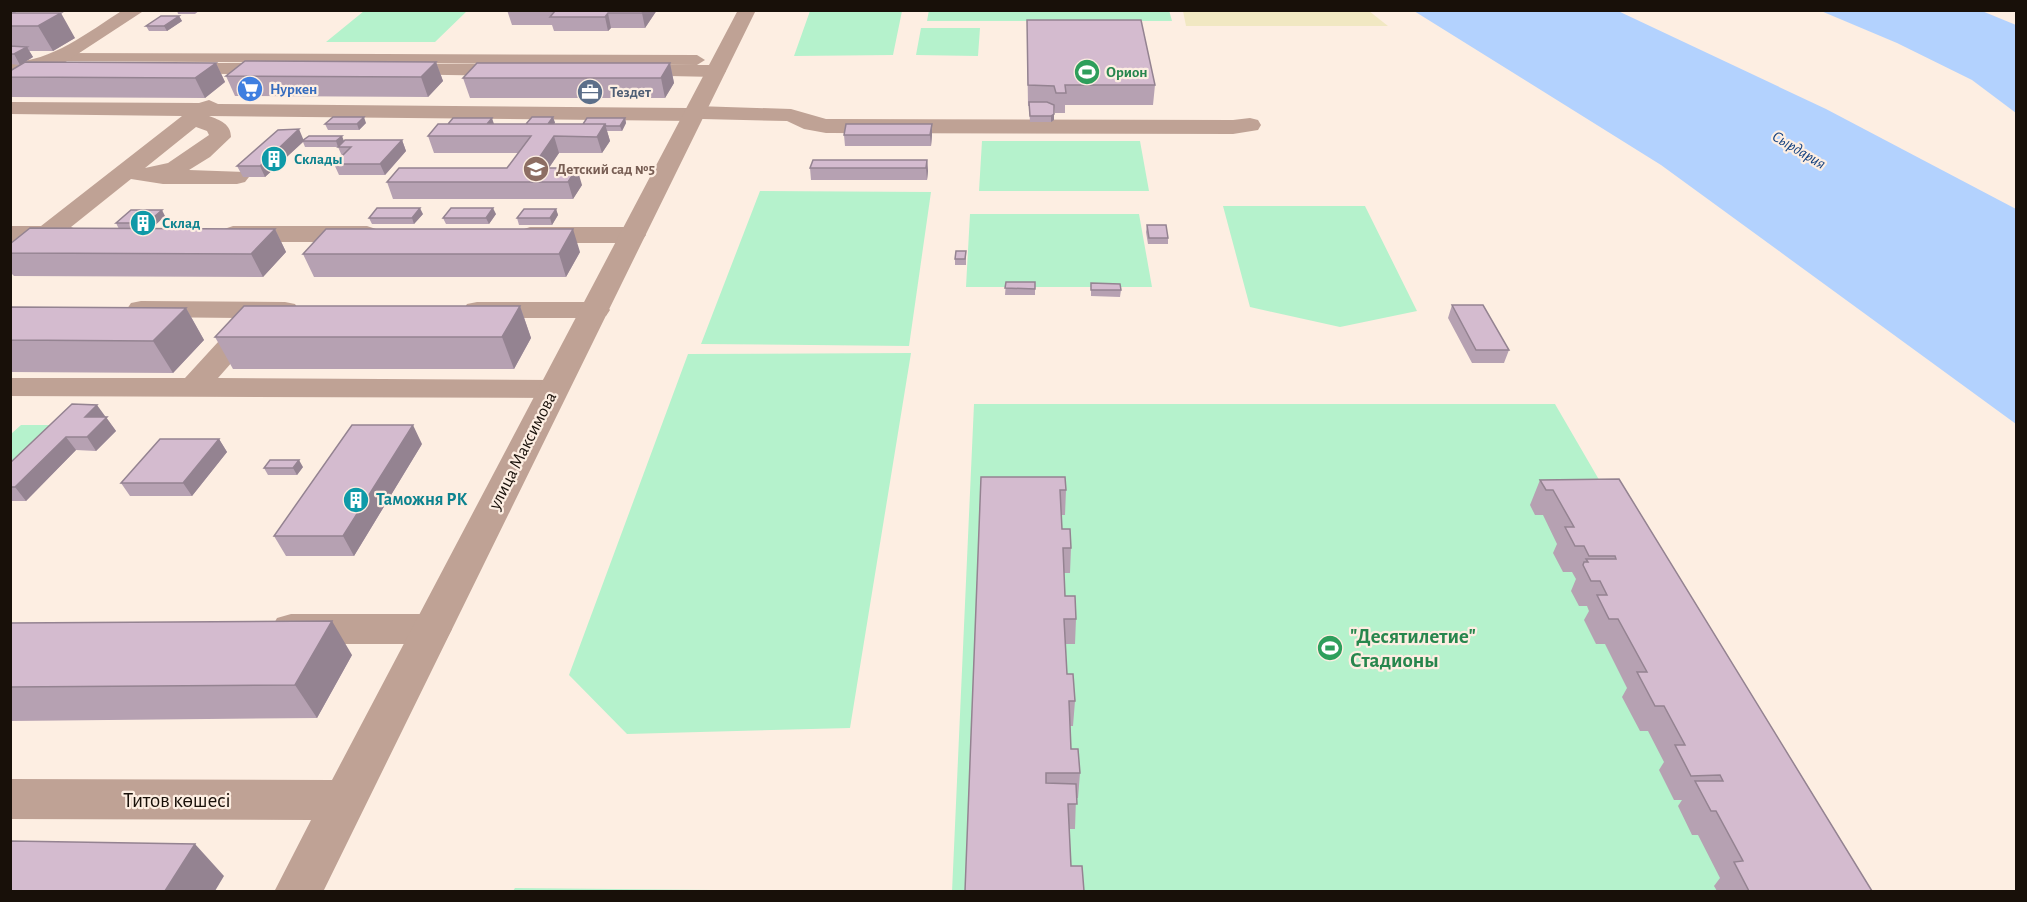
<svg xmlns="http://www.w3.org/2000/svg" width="2027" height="902" viewBox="0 0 2027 902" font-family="'Alegreya Sans',sans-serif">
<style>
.green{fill:#b5f2cc}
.sand{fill:#f1e8c2}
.water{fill:#b3d2fe}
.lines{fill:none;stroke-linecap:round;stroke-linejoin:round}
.pedestrian{fill:#bfa295;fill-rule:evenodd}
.minor{fill:#bfa295;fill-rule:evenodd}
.tertiary{fill:#bfa295;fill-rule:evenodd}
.wall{fill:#b6a1b2}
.shaded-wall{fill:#948391}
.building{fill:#d4bbcf;stroke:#948391;stroke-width:1.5}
.labels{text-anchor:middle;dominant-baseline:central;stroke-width:4.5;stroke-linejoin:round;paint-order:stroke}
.far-leisure-label{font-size:15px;font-weight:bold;fill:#27864d;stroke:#fdeee2;text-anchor:start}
.far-shop-label{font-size:15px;font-weight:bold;fill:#366cbe;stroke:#fdeee2;text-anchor:start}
.far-service-label{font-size:15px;font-weight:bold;fill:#4e5e75;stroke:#fdeee2;text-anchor:start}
.far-culture-label{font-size:15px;font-weight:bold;fill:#0d838f;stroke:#fdeee2;text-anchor:start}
.far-education-label{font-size:15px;font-weight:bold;fill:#785e54;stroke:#fdeee2;text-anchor:start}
.far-water-label{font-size:16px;font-style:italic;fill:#12407f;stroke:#fdeee2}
.street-label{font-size:18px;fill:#181009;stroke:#fdeee2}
.culture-label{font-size:18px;font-weight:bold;fill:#0d838f;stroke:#fdeee2;text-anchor:start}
.near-leisure-label{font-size:21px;font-weight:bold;fill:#27864d;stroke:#fdeee2;text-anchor:start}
.near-street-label{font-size:21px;fill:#181009;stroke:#fdeee2}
</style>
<rect width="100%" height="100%" fill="#fdeee2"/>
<path class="green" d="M929,10H1169L1172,21H927Z
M364,11V10L467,11L435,42H326Z
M810,11H902L893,55L794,56Z
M921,28H980L978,56L916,55Z
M982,141H1140L1149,191H979Z
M760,191L931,192L909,346L701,344Z
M1223,206H1365L1417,311L1340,327L1250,307Z
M970,214H1139L1152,287H966Z
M911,353L850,728L627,734L569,675L688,354Z
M974,404H1555L1838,891L952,892Z
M21,425H69L11,483V434Z
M515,888L808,891H513Z"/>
<path class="sand" d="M1183,11H1369L1388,26H1186Z"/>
<path class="water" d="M1414,11H1618L1826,109L2016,209V424L1661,165Z
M1821,11H1982L2016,25V113L1972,80L1897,43Z"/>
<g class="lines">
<path class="pedestrian" d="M59,53L697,55L705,60L697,65L53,61L51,58Z"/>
<path class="minor" d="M123,10H145L64,63L71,68L68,72L10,74V62C52,62 88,32 123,10Z
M175,63H280L287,65L290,69L287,73L280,75L168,73L165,69L168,65Z
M394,64H514L521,66L524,70L521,74L514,76L387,74L384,70L387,66Z
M628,65H716L723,67L726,71L723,75L716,77L621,75L618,71L621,67Z
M209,100L218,104L688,108L696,106L791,109L826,119L1233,120L1250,118L1258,120L1261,125L1258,130L1233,134L826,133L804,129L787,121L702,119L694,121L209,116C220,120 231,124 231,137L210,157L189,170L245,172L249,177L245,182L237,184H163L131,179L71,227L76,229L80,234L76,239L53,242L19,269L10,271V250L21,242H10V226H41L182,116L10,114V102L199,103ZM196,127L207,131L209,135L168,163L145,168Z
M233,226H367L376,229L380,234L376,239L367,242H233L224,239L220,234L224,229Z
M530,227H633L642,230L646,235L642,240L633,243H530L521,240L517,235L521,230Z
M141,301L285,302L295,304L299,310L295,316L267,318L264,326L218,378L554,380L565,382L569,389L565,396L554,398L10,396V378H185L240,318L141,317L131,315L127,309L131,303Z
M477,302H596L606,304L610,310L606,316L596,318H477L467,316L463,310L467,304Z
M291,614H432L446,618L452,629L446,640L432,644H291L277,640L271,629L277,618Z"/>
<path class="tertiary" d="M738,10H756L323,892H274L311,820L10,819V779L332,780Z"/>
</g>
<path class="wall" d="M10,10H14L16,13L75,38L53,51H29L33,57L20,65L10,64Z
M177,10H200L195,14H178Z
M507,10H657L645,28H611L608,31H554L552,25H512Z
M179,16L182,21L167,31H149L146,26Z
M1027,39L1155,85L1153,105H1065V113H1055L1054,107V120L1051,122H1030L1029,106H1028Z
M436,62L443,81L428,97L235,96L226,76Z
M216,63L225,82L205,98L12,97L10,95V71Z
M670,63L674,83L665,98H470L463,78Z
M553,117L555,123L553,124H583L625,118L626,123L622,131H607L610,141L602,153H559L549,168L582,185L573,199H393L387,182L507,168L519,153H434L428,136L526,124Z
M366,123L359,130H328L325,124Z
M846,124L932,135L931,146H845L844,135Z
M304,140L344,141L402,140L406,151L385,175H339L334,164L342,156L338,147H305L303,142L265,177H243L237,166Z
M927,160L928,171L927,180H811L810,168Z
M556,209L558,215L552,225H519L517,218Z
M423,214L414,224H372L369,218Z
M496,214L489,224H446L443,218Z
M165,216L151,229H275L286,252L263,277L14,276L10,272V244L119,229L116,223Z
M1147,225L1168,238V244H1148L1146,232Z
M966,251V265H955V259Z
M580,252L566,277H314L303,254Z
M1006,282H1035V295H1005Z
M1091,283L1121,290L1120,297L1091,296Z
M1452,305L1509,350L1504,363H1472L1448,318Z
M520,306L531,338L514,369H233L215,337Z
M10,307L186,308L204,340L173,373L10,372Z
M106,417L116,431L96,451L76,450L26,501H10V463Z
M219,439L227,452L192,496H130L121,483Z
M422,444L354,556H286L274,536Z
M303,467L297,475H268L264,468Z
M981,477L1066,490L1065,515H1062V529L1071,548L1070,573H1064L1065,596L1076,619L1075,644H1065L1067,674L1075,701L1073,726H1070L1071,749L1080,773L1078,798H1076L1075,829H1069L1071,866L965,891Z
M1619,479L1872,891H1717L1714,886L1720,878L1698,835H1692L1678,806L1682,800H1674L1659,770L1664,762L1648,731H1640L1622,697L1627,688L1605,644H1596L1584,620L1589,611L1587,606H1579L1571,591L1576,579L1572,572H1563L1553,553L1557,544L1543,515H1535L1530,505L1540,480Z
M10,623L352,655L317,718L10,721Z"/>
<path class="shaded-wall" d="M644,10H657L645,28L642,13Z
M61,13L75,38L53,51L38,26Z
M608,13L611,28L608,31L605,17Z
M179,16L182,21L167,31L164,26Z
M27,47L33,57L20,65L14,54Z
M436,62L443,81L428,97L421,77Z
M216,63L225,82L205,98L195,78Z
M670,63L674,83L665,98L661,78Z
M1054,114V120L1051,122V116Z
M364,117L366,123L359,130L357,124Z
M553,117L555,123L549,130L548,124Z
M492,118L494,124L485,126Z
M625,118L626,123L622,131L620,126Z
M605,124L610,141L602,153L597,137Z
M932,124V135L931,146L930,135Z
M299,129L304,141L265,177L260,166Z
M342,136L344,141L338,147L336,141Z
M554,136L559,153L539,182L532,168Z
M402,140L406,151L385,175L380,164Z
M927,160L928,171L927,180L926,168Z
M577,168L582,185L573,199L568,182Z
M420,208L423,214L414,224L412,218Z
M493,208L496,214L489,224L486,218Z
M556,209L558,215L552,225L550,218Z
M162,210L165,216L151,229L147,223Z
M275,229L286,252L263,277L251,254Z
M573,229L580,252L566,277L559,254Z
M520,306L531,338L514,369L502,337Z
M186,308L204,340L173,373L153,341Z
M97,405L116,431L96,451L87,437L85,417Z
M413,425L422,444L354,556L343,536Z
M66,437L76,450L26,501L15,487Z
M219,439L227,452L192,496L183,483Z
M299,460L303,467L297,475L293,468Z
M332,621L352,655L317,718L295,685Z
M195,844L224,876L215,891H165Z"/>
<path class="building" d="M524,10H644L642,13H608L605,17H550L555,11Z
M10,13H61L38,26H10Z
M161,16H179L164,26H146Z
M1027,20H1141L1155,85H1065L1066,93H1056L1054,86L1028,85Z
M10,46L27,47L14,54H10Z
M245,61L436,62L421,77L226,76Z
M25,62L216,63L195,78L10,77V71Z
M477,63H670L661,78H463Z
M1029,102H1047L1054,105V114L1051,116H1030Z
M333,117H364L357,124H325Z
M532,117H553L548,124H526Z
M453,118H492L487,124H448Z
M587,118H625L620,126H606L605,124H583Z
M438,124H605L597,137L554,136L532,168H577L568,182H387L399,168H507L531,136H428Z
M846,124H932L930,135H844Z
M299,129L260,166H237L278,130Z
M309,136H342L336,141H302Z
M345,140H402L380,164H334L351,147H338Z
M813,160H927L926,168H810Z
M377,208H420L412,218H369Z
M451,208H493L486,218H443Z
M524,209H556L550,218H517Z
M131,210H162L147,223H116Z
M1147,225H1166L1168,238H1149Z
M30,228L275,229L251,254L10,253V244Z
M326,229H573L559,254H303Z
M956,251H966L965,259H955Z
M1006,282H1035V289L1005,288Z
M1091,283L1120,284L1121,290H1091Z
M1452,305H1483L1509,350H1476Z
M244,306H520L502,337H215Z
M10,307L186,308L153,341L10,340Z
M72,404L97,405L85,417H107L87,437H66L15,487H10V463Z
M352,425H413L343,536H274Z
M160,439H219L183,483H121Z
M270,460H299L293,468H264Z
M981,477H1065L1066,490H1060L1062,529H1070L1071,548H1063L1065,596H1075L1076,619H1064L1067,674H1073L1075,701H1069L1071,749H1078L1080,773H1046V783L1076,784L1077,804H1068L1071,866H1082L1084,891H965Z
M1619,479L1872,891H1749L1734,862L1743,861L1716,811H1711L1695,781H1723L1720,775L1691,776L1675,745H1685L1664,706H1655L1637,672H1647L1618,619H1609L1597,595H1607L1600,581H1591L1583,565L1584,562H1588L1586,559H1616L1615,556H1589L1584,546H1575L1565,527H1574L1553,490H1546L1540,480Z
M332,621L295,685L10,687V623Z
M10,841L195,844L165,891H10Z"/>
<defs>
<g id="stadium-disc" transform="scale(1.35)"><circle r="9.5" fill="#2e9e5b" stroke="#fdeee2"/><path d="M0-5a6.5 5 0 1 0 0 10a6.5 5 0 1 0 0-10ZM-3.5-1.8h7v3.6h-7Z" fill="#fff"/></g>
<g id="supermarket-disc" transform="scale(1.35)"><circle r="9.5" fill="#3f7fe0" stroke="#fdeee2"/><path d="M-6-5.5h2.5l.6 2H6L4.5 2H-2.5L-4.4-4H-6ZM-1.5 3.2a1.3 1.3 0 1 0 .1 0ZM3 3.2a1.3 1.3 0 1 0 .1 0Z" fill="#fff"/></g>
<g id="office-disc" transform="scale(1.35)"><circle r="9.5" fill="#5c6f8a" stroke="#fdeee2"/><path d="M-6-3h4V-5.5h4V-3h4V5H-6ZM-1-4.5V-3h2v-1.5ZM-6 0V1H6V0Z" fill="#fff"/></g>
<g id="building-disc" transform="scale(1.35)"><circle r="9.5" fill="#0f9aa8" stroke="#fdeee2"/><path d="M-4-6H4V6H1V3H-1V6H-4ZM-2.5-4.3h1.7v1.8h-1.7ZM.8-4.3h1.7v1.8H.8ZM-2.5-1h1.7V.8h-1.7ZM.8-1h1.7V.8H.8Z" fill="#fff"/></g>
<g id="school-disc" transform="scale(1.35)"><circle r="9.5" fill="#8d6e63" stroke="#fdeee2"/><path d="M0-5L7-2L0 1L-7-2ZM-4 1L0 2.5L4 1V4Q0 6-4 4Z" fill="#fff"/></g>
</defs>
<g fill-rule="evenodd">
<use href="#stadium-disc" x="1087" y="72"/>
<use href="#supermarket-disc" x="250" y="89"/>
<use href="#office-disc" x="590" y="92"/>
<use href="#building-disc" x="274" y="159"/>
<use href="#school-disc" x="536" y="169"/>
<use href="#building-disc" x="143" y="223"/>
<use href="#building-disc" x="356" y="500"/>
<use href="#stadium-disc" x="1330" y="648"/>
</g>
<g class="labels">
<g class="far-leisure-label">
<text x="1106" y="72">Орион</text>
</g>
<g class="far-shop-label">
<text x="270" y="89">Нуркен</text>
</g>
<g class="far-service-label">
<text x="610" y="92">Тездет</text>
</g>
<g class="far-culture-label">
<text x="294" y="159">Склады</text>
<text x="162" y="223">Склад</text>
</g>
<g class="far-education-label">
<text x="556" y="169">Детский сад №5</text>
</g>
<g class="far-water-label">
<text transform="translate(1799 150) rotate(31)">Сырдария</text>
</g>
<g class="street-label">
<text transform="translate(523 451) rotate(-63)">улица Максимова</text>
</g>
<g class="culture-label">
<text x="376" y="500">Таможня РК</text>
</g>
<g class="near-leisure-label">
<text x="1350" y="636">"Десятилетие"<tspan x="1350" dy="24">Стадионы</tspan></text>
</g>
<g class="near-street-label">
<text x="177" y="800">Титов көшесі</text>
</g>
</g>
<rect width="2027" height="902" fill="none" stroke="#181009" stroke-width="24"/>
</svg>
